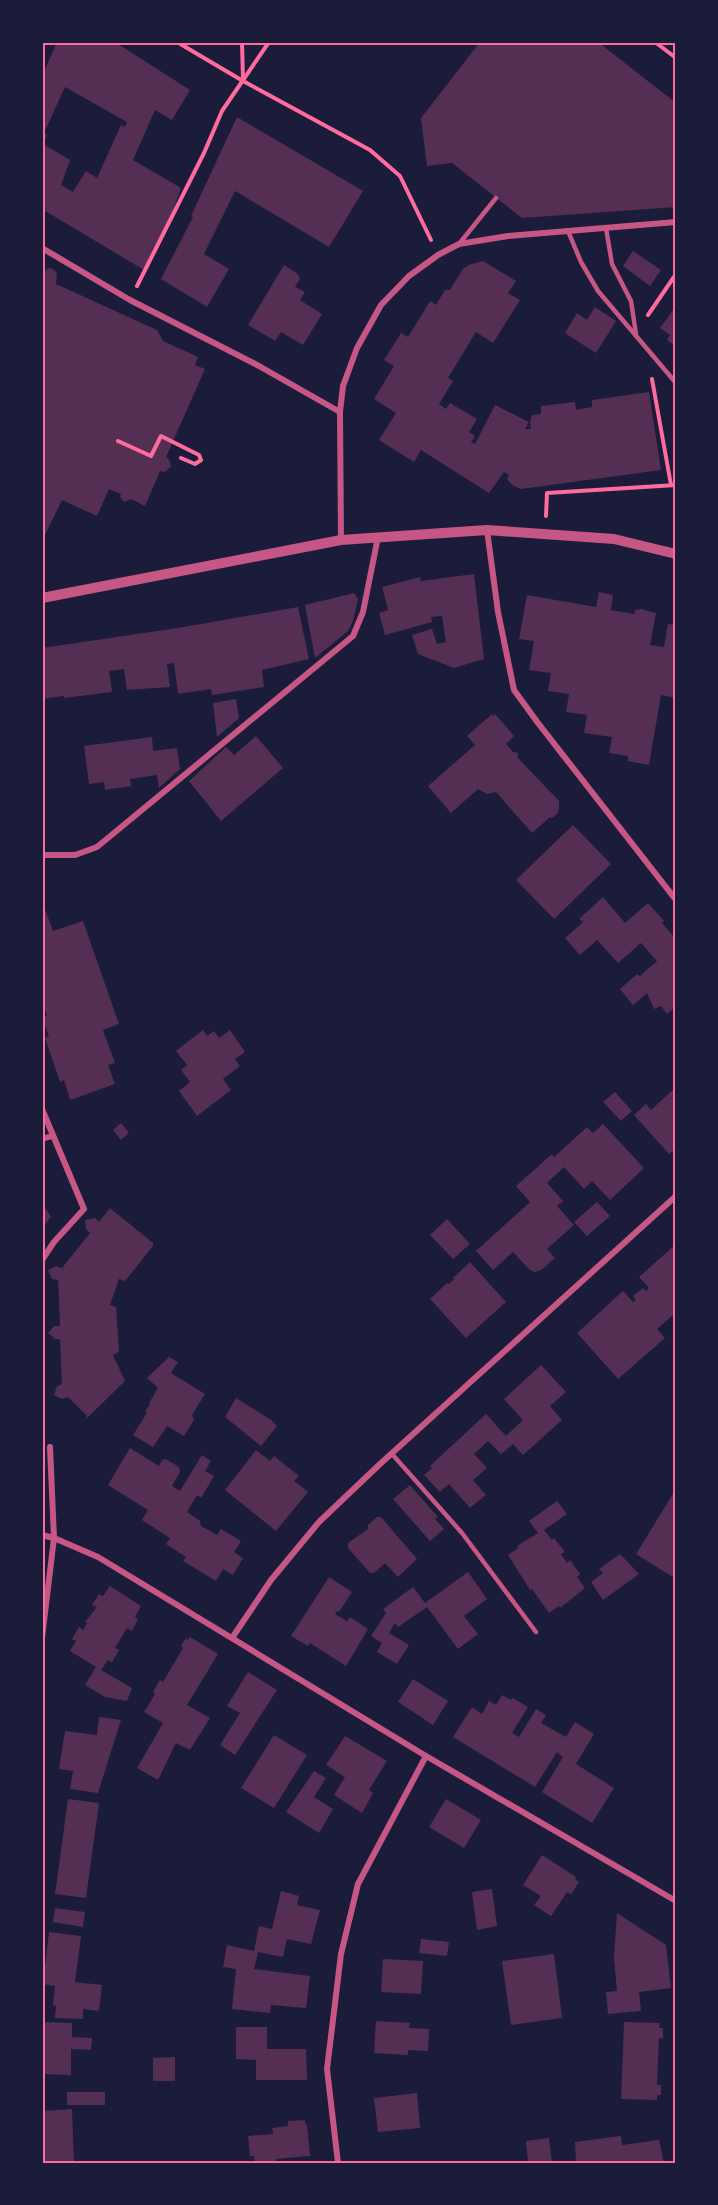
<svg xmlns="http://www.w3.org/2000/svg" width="718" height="2205" font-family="'Work Sans',sans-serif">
<rect width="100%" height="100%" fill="#1b1b3a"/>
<path fill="#542f53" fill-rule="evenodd" d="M57 42H112L118 44 190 90 172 120 155 110 133 160 181 188 165 232 144 270 42 209V76ZM65 87 127 122 125 127 121 125 97 178 86 171 73 192 61 185 70 160 43 144 47 135 44 133Z
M480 42H598L676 103V207L522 218 452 163 427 166 421 118Z
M237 117 363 191 329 247 235 191 204 254 229 269 207 307 161 279 193 217 191 216Z
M633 251 661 270 650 286 623 266Z
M483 261 516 281 508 293 520 300 493 343 476 332 448 378 453 381 439 404 446 409 450 403 477 419 469 432 475 436 471 442 475 444 495 405 529 422 525 429H531L530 422 532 415 541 414V406L575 402 576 410 592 407V400L649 392 661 470 521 489 512 485 507 479 509 475 504 472 489 493 421 450 414 462 379 440 396 413 374 399 394 366 384 360 401 333 408 337 430 301 436 305 445 290H450L464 267 466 268 468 265Z
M284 265 298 274 300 279 295 287 305 292 300 300 322 314 303 345 281 332 275 341 248 325Z
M48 268 53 269 57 273 56 284 157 330 163 341 198 357 195 365 205 369 166 457 169 459 171 466 165 472 160 471 145 506 131 499 124 502 120 497 121 494 109 489 97 516 62 500 42 541V275Z
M676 306V346L667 340 670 335 660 328Z
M595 307 616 321 596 353 565 333 577 313 587 320Z
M474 574 484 659 454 668 418 654 412 635 432 629 437 644 446 642 442 616 431 617 432 622 385 635 379 613 388 610 382 587 420 577 421 581Z
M599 592 613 595 611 610 634 614 635 610 641 609 656 613 650 645 664 647 668 624 676 625V698L661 695 649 765 628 761V756L609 753 612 737 584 733 587 715 566 712 569 694 548 691 551 673 529 670 534 641 519 639 527 595 596 607Z
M354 593 358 599 353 621 348 631 315 658 305 605Z
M298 607 309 659 262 670 264 687 212 695 211 689 178 694 174 663 167 664 170 687 127 690 124 669 109 671 112 692 64 698V696L42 699V648L178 628Z
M236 699 239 718 217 737 213 703Z
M492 714 493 716 495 714 514 736 506 744 513 752 518 753V758L559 801V809L557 814 552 818 550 817 532 833 496 792 487 794 478 789 451 813 428 786 475 745 467 736Z
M256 736 283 768 221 821 189 781 226 747 234 755Z
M152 737 153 751 177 748 180 769 159 788 157 775 130 779 131 786 105 790 104 782 89 784 84 746Z
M573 825 611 864 554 919 516 880Z
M603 897 625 923 648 903 664 921 662 923 676 939V982L674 984 676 989V1006L667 1014 661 1006 654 1009 647 993 633 1005 620 989 637 974 640 976 657 961 641 943 618 963 597 940 580 955 565 938 583 922 579 919Z
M42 901 53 931 83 921 119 1024 103 1030 115 1063 108 1065 115 1084 70 1100 64 1080 60 1082 45 1038 49 1036 42 1017 47 1016 42 1001Z
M203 1030 207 1036 214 1031 219 1038 230 1030 245 1052 235 1059 240 1066 223 1079 231 1090 197 1116 179 1091 190 1082 181 1070 187 1065 176 1051Z
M676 1087V1148L669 1154 634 1115 646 1104 651 1110Z
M615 1092 632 1111 621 1121 603 1102Z
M121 1123 129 1133 121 1140 113 1130Z
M603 1124 644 1168 610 1200 592 1181 584 1189 564 1167 547 1183 563 1201 557 1206 574 1225 547 1249 555 1258 541 1270 535 1272 530 1270 513 1252 493 1270 476 1251 530 1202 516 1186 552 1154 554 1157 587 1127 593 1133Z
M597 1202 610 1216 587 1236 574 1222Z
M42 1203 51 1217 42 1228Z
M110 1208 153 1243V1246L125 1281 119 1279 110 1305 116 1307 119 1352 113 1355 125 1381 85 1420 87 1416 68 1397 62 1399 54 1395 57 1386 62 1384 60 1339H55L48 1333 54 1326H60L59 1300 58 1280 52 1279 48 1270 56 1266 62 1268 90 1233 86 1229 85 1220 95 1218 99 1222Z
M447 1219 470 1244 453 1259 430 1235Z
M676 1244V1318L673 1315 657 1329 665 1338 618 1379 577 1333 623 1291 633 1302 636 1300 633 1296 643 1288 646 1291 649 1288 639 1277Z
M470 1262 506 1302 466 1338 430 1299 447 1283 449 1284 454 1279 453 1278Z
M169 1357 178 1362 171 1373 205 1394 192 1415 194 1420 184 1436 167 1426 153 1447 133 1435 147 1413 145 1412 150 1404 149 1403 158 1388 147 1378Z
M541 1365 566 1392 550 1406 562 1420 523 1455 513 1444 501 1454 488 1441 474 1454 487 1468 473 1480 486 1495 470 1508 449 1484 440 1492 424 1475 432 1468 430 1466 486 1414 506 1436 523 1420 504 1399Z
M236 1398 271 1420 277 1426 261 1446 225 1417Z
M130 1448 159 1466 162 1460 166 1459 179 1467 180 1472 172 1486 180 1491 202 1455 211 1461 205 1471 214 1476 201 1498 197 1495 187 1512 200 1521 201 1526 217 1535 221 1529 241 1541 234 1552 243 1558 233 1575 223 1569 216 1581 183 1561 186 1557 166 1544 170 1538 142 1520 148 1510 108 1485Z
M256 1450 270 1461 274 1456 299 1476 294 1481 308 1492 276 1531 225 1490Z
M410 1485 438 1517 435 1519 444 1529 430 1541 393 1499Z
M676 1489V1579L636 1554Z
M557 1501 567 1514 544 1530 552 1540 554 1538 565 1552 561 1554 567 1563 570 1560 580 1574 577 1577 585 1588 560 1608 559 1606 549 1613 532 1589 530 1590 508 1555 518 1548 517 1546 538 1533 529 1521Z
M377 1517H381L417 1559 398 1577 385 1563 374 1573H370L348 1548V1543L368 1529V1525Z
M620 1554 639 1574 603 1600 591 1582 603 1573 599 1569Z
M468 1572 487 1599 464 1616 478 1634 458 1649 427 1607 398 1627 395 1623 389 1633 409 1645 397 1664 377 1652 382 1643 371 1636 386 1613 383 1609 413 1587 425 1603Z
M329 1577 352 1592 339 1612 337 1611 335 1614 347 1621 350 1617 368 1629 346 1666 310 1643 308 1646 291 1636Z
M110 1586 141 1606 135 1617 138 1619 132 1631 127 1628 115 1648 119 1650 112 1662 108 1660 101 1670 132 1688 127 1701 105 1697 85 1685 96 1667 70 1651 76 1641 72 1639 79 1627 83 1630 87 1623 85 1622 97 1607 92 1605 99 1594 103 1596Z
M190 1637 218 1654 187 1705 210 1718 190 1750 176 1743 158 1780 137 1768 163 1723 144 1712 155 1694 153 1692 160 1680 163 1682 183 1648 181 1646 186 1638 188 1640Z
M248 1672 277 1690 235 1755 220 1745 240 1713 227 1706Z
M413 1679 448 1701 433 1725 398 1702Z
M502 1695 511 1700 513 1698 528 1707 512 1733 519 1737 536 1709 546 1715 541 1723 566 1737 575 1722 594 1734 576 1764 614 1788 592 1823 542 1792 563 1757 557 1752 535 1787 453 1737 472 1707 482 1714 489 1701 496 1705Z
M99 1717 121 1720 98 1793 70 1789 73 1771 59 1769 65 1731 97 1735Z
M274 1735 307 1755 274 1808 241 1788Z
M345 1736 387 1761 369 1790 373 1793 362 1813 334 1795 345 1777 326 1765Z
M314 1771 326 1778 314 1797 333 1809 319 1833 286 1812Z
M68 1799 99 1803 86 1898 55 1894Z
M446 1799 481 1820 464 1848 429 1827Z
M542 1855 576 1877 575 1879 579 1882 571 1894 567 1892 551 1916 534 1905 541 1896 523 1885Z
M492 1889 497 1926 477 1930 472 1892Z
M281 1891 299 1896 297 1905 320 1910 311 1944 287 1939 283 1957 258 1952 254 1969 310 1976 306 2008 271 2005 270 2013 232 2009 236 1969 223 1967 227 1945 254 1951 259 1926 272 1929Z
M55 1908 85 1912 83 1927 53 1922Z
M617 1913 666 1945 671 1988 639 1992 641 2011 608 2014 606 1992 617 1991 614 1958Z
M49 1932 81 1936 75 1982 102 1985 99 2011 83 2009V2019L55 2018 56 2006 53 2005 55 1986 43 1984Z
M421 1939 449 1942 447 1956 419 1953Z
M554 1954 562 2018 511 2025 502 1961Z
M383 1959 423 1961 421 1994 381 1992Z
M376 2021 410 2023 409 2028 429 2029 428 2051 408 2050V2055L374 2053Z
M42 2022 72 2023V2037L92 2038 91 2050 71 2049V2075L42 2074Z
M624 2022 660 2023 659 2028H663V2039L659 2038 657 2085H661V2095H657V2100L621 2099Z
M236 2027H267V2049H306L307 2080H256V2060L236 2059Z
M175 2057V2081H153V2058Z
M67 2092H105V2105H67Z
M417 2093 420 2128 378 2132 374 2098Z
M72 2109 74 2162 43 2163 42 2111Z
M305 2120V2125L307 2124 310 2156 276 2159V2163H255L254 2156H250L248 2136 273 2134 272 2128 288 2126V2121Z
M621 2136 622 2145 659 2140 664 2163H576L575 2142Z
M549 2138 552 2163H528L526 2141Z"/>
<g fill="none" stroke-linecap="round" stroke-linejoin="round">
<path stroke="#ff6b9d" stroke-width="4" d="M177 42 243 81 370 150 400 176 431 240
M242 42 243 80
M655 42 676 58
M137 286 204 153 222 111 269 42
M648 315 676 274
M652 379 671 485
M118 441 151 456 161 436 199 455 201 460 195 464 181 458
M546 516 547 493 676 485"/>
<path stroke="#c65784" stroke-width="4.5" d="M606 228 612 264 631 301 636 334
M568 231 581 262 598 291 676 383
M459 244 496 198
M392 1454 462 1533 536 1632"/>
<path stroke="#c65784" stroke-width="6" d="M42 248 130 300 259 366 340 412
M487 530 498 612 514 690 538 723 676 900
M341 540 340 412 343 386 357 348 381 305 409 276 438 255 459 244 508 236 676 222
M42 855H75L97 847 353 636 363 612 378 537
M42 1109 84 1209 54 1242 42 1260
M42 1139 52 1136
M42 1535 54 1538 98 1557 426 1756 676 1901
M42 1638 54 1538 50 1447
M232 1638 271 1580 319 1522 380 1464 676 1196
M338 2163 327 2069 341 1954 358 1884 426 1756"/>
<path stroke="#c65784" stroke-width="10" d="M42 598 341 540 487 530 614 539 676 554"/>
</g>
<rect width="718" height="2205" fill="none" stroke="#1b1b3a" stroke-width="87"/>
<rect x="44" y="44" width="630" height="2118" fill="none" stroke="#ff6b9d" stroke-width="2"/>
</svg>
